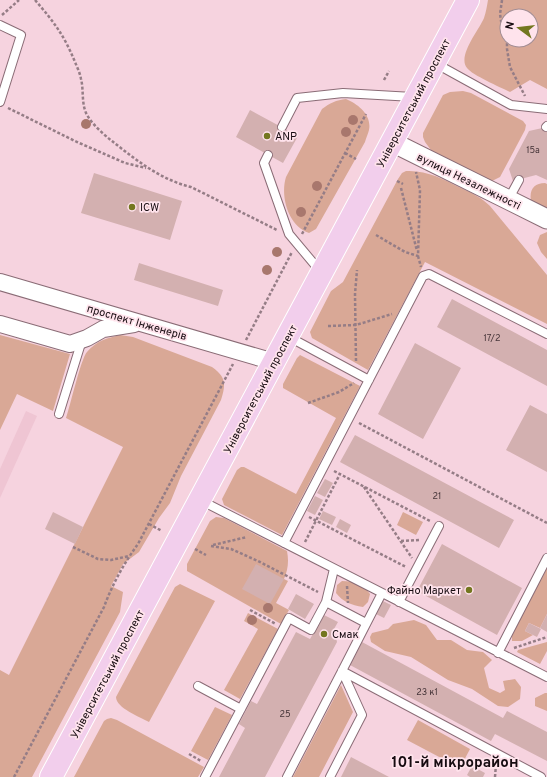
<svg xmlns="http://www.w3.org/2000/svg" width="547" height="777" font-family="Overpass,sans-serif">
<rect width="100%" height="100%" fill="#f6d3df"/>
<path fill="#efc5d3" d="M26 411 37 416 0 498V469Z"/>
<path fill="#d9a896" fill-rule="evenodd" d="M488 0H547V89L530 80 510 92C500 87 472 75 467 68 457 56 479 30 484 18 486 12 487 6 488 0ZM507 16H531V40H507Z
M463 91 471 93 523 121 526 125 525 130 500 177 492 181 434 154 425 142 423 137V133L443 95 450 92Z
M346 99C358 104 372 115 369 130 368 134 366 138 365 142L316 229 309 233C288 226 280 196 286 177L322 109C330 103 336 100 346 99Z
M406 171C427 170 443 179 461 188 472 193 482 198 490 206L547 275V324L425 262 368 370 312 338 310 332 331 291 343 282 398 179 402 173Z
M545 183 547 184V207L544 208 531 201C529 190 534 183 545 183Z
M547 232V259L541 252 537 243 540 235Z
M0 335 70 354 53 411 17 394 0 430Z
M120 335 133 337 212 367C226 377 226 384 221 400L181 476 170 503 159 518 139 552 123 564 111 586 123 592 120 612 32 777H0V670L9 675 123 447 66 418C70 407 81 358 87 352 96 341 107 338 120 335Z
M300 355 360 386 282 535 224 505 222 499 237 470 241 467H244L296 494 336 418 283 388V384L297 358Z
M403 512 423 522 416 535 397 525Z
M216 517 224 518 287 551C289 561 288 570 284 579L288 581 276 603 289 610 281 624 187 571V564L210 521Z
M547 568V614L540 628 529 623 525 631 533 635 522 641H512V635Z
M342 581C354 581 363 584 370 594L368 602 363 607C351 605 343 602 336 593L337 585Z
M180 584 215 601 149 722C140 717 116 708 116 697L175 587Z
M248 613 278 629 240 699 224 690 258 629 244 621Z
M414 620 426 625 437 640H451L467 650 483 652 492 660 484 668 489 688 500 693 505 690 503 681 515 679 521 687 520 699 508 707 498 706 472 689 448 680 411 657 385 651 371 642 370 637 372 633 388 629 393 624Z
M547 642V651L540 664 517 652 518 650Z
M341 685 353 712 319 777H293Z
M545 693H547V711L535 706V698Z
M215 707 232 715 208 760 191 751Z
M107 719 111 718 117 720 204 767 198 777H74L104 721Z
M418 720 470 749 460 768 407 740Z"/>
<path fill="#d3b0b0" d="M250 110 298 136 283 163 236 137Z
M547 127V180L536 175 513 181 509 169 529 131Z
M94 173 182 201 170 240 81 213Z
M139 263 223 290 218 306 134 280Z
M452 299 547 350V386L437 327Z
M415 343 461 368 423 439 378 414Z
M530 405 547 414V472L506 450Z
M355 435 514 520 499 548 340 462Z
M325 479 333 483 325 497 317 493Z
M315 496 323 500 315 515 307 511Z
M323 511 336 517 332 525 319 519Z
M53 512 83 527 75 544 45 529Z
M340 519 351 525 347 533 336 527Z
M442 544 522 588 497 635 417 591Z
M256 564 284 579 270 604 242 589Z
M296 594 314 604 305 619 288 609Z
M381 600 391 605 384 618 374 613Z
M547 614V632L540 628Z
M324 615 338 622 334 629 337 642 265 777H219L245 728 239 724 251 701 257 704 296 632 310 639Z
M529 623 541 629 537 637 525 631Z
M362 642 503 718 507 711 547 732V761L495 734 491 741 350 665Z
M351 757 389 777H341Z
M472 766 485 773 483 777H470L467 775Z"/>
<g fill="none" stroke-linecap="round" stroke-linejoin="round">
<g stroke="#8a6c76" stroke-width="10">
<path id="service" d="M0 25 21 35 0 102
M438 60 439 64 442 67 511 105 547 109
M282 127 297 98 343 93 413 97
M546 127 547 126
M268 155 264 163 289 234 320 271
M508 200 519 180
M289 337 369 380
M59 414 82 340
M200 500 547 677
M284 543 423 276 429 274 547 334
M382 593 342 671 541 777
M326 602 366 623
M399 602 439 526
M498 653 547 558
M198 686 241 709
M205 777 289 618 311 630 326 602 334 569
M287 777 342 671
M330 777 362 715 342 671"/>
</g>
<g stroke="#8a6c76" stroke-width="18">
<path id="minor" d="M0 282 274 362
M0 324 70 344 87 338 103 329 134 324"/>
</g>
<g stroke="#8a6c76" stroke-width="21">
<path id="tertiary" d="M392 142 547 219"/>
</g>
<g stroke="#fff" stroke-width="24">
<path id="primary" d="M51 777 468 0"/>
</g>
<path stroke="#957d86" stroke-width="2.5" stroke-dasharray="3 2" stroke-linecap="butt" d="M35 0C54 22 64 35 75 62 77 67 80 73 81 79 84 90 81 104 87 115 93 125 103 134 112 141 136 160 161 180 191 187L277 230
M502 0 500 14 502 27 507 35V49L510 67 525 96
M2 15 19 0
M384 80 389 71
M8 108 77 142 125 163 146 168
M345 153 356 159
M397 181 403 184
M401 188 417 251
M302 234 366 114
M376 235 405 252 418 256 420 190 416 172
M418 256 421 267
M328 326 356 325 392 314
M246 340 292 252
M356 361 355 294 357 270
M308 403 339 392 354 383
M359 423 547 523
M334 471 430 521
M364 487 412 558
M309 517 406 567
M149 524 162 531
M401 541 420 540
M305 542 340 474
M213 545 247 537
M211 546 231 549 258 561 318 592
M73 547 98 559 111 560 129 556
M195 549 206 555
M347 586 348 603
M250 610 276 624
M514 648 547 637
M189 754 201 761
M14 777 104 607C112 585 124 563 138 544L233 364
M495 777 496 764"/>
<use href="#service" stroke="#fff" stroke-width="8"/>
<use href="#minor" stroke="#fff" stroke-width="16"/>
<use href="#tertiary" stroke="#fff" stroke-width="19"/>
<use href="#primary" stroke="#f2ceec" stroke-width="22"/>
</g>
<g fill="#a8776d">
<circle cx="353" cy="120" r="5"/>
<circle cx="86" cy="124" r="5"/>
<circle cx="346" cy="132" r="5"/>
<circle cx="317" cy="186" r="5"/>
<circle cx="301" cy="212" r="5"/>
<circle cx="277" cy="252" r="5"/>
<circle cx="267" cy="270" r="5"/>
<circle cx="268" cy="608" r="5"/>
<circle cx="252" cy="620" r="5"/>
</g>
<g fill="#73771f" stroke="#ffe3ec" stroke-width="1.5">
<circle cx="267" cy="136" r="4"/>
<circle cx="132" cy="207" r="4"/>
<circle cx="469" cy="590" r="4"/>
<circle cx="324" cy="634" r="4"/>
</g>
<g text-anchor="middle" stroke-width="3.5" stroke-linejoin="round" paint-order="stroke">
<g font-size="9" fill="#463539">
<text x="533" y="153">15а</text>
<text x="492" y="341">17/2</text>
<text x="437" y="499">21</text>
<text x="427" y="695">23 к1</text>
<text x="285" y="717">25</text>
</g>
<g font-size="11" fill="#170c11" stroke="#ffe3ec">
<text transform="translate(413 103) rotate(-62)" y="4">Університетський проспект</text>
<text transform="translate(469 181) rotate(26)" y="4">вулиця Незалежності</text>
<text transform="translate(137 322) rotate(16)" y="4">проспект Інженерів</text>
<text transform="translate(260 389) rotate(-62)" y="4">Університетський проспект</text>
<text transform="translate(107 674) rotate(-62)" y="4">Університетський проспект</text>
</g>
<g font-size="11" fill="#170c11" stroke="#ffe3ec" text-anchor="start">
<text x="275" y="140">ANP</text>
<text x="140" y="211">ICW</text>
<text x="461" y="594" text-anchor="end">Файно Маркет</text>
<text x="332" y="638">Смак</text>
</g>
<g font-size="15" font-weight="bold" fill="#170c11" stroke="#ffe3ec">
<text x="455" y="767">101-й мікрорайон</text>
</g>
</g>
<g transform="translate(519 28) rotate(285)"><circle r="19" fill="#ffe3ec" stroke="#a28d94"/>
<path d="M0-3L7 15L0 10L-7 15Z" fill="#73771f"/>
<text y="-6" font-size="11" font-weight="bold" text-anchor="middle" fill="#170c11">N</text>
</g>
</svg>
